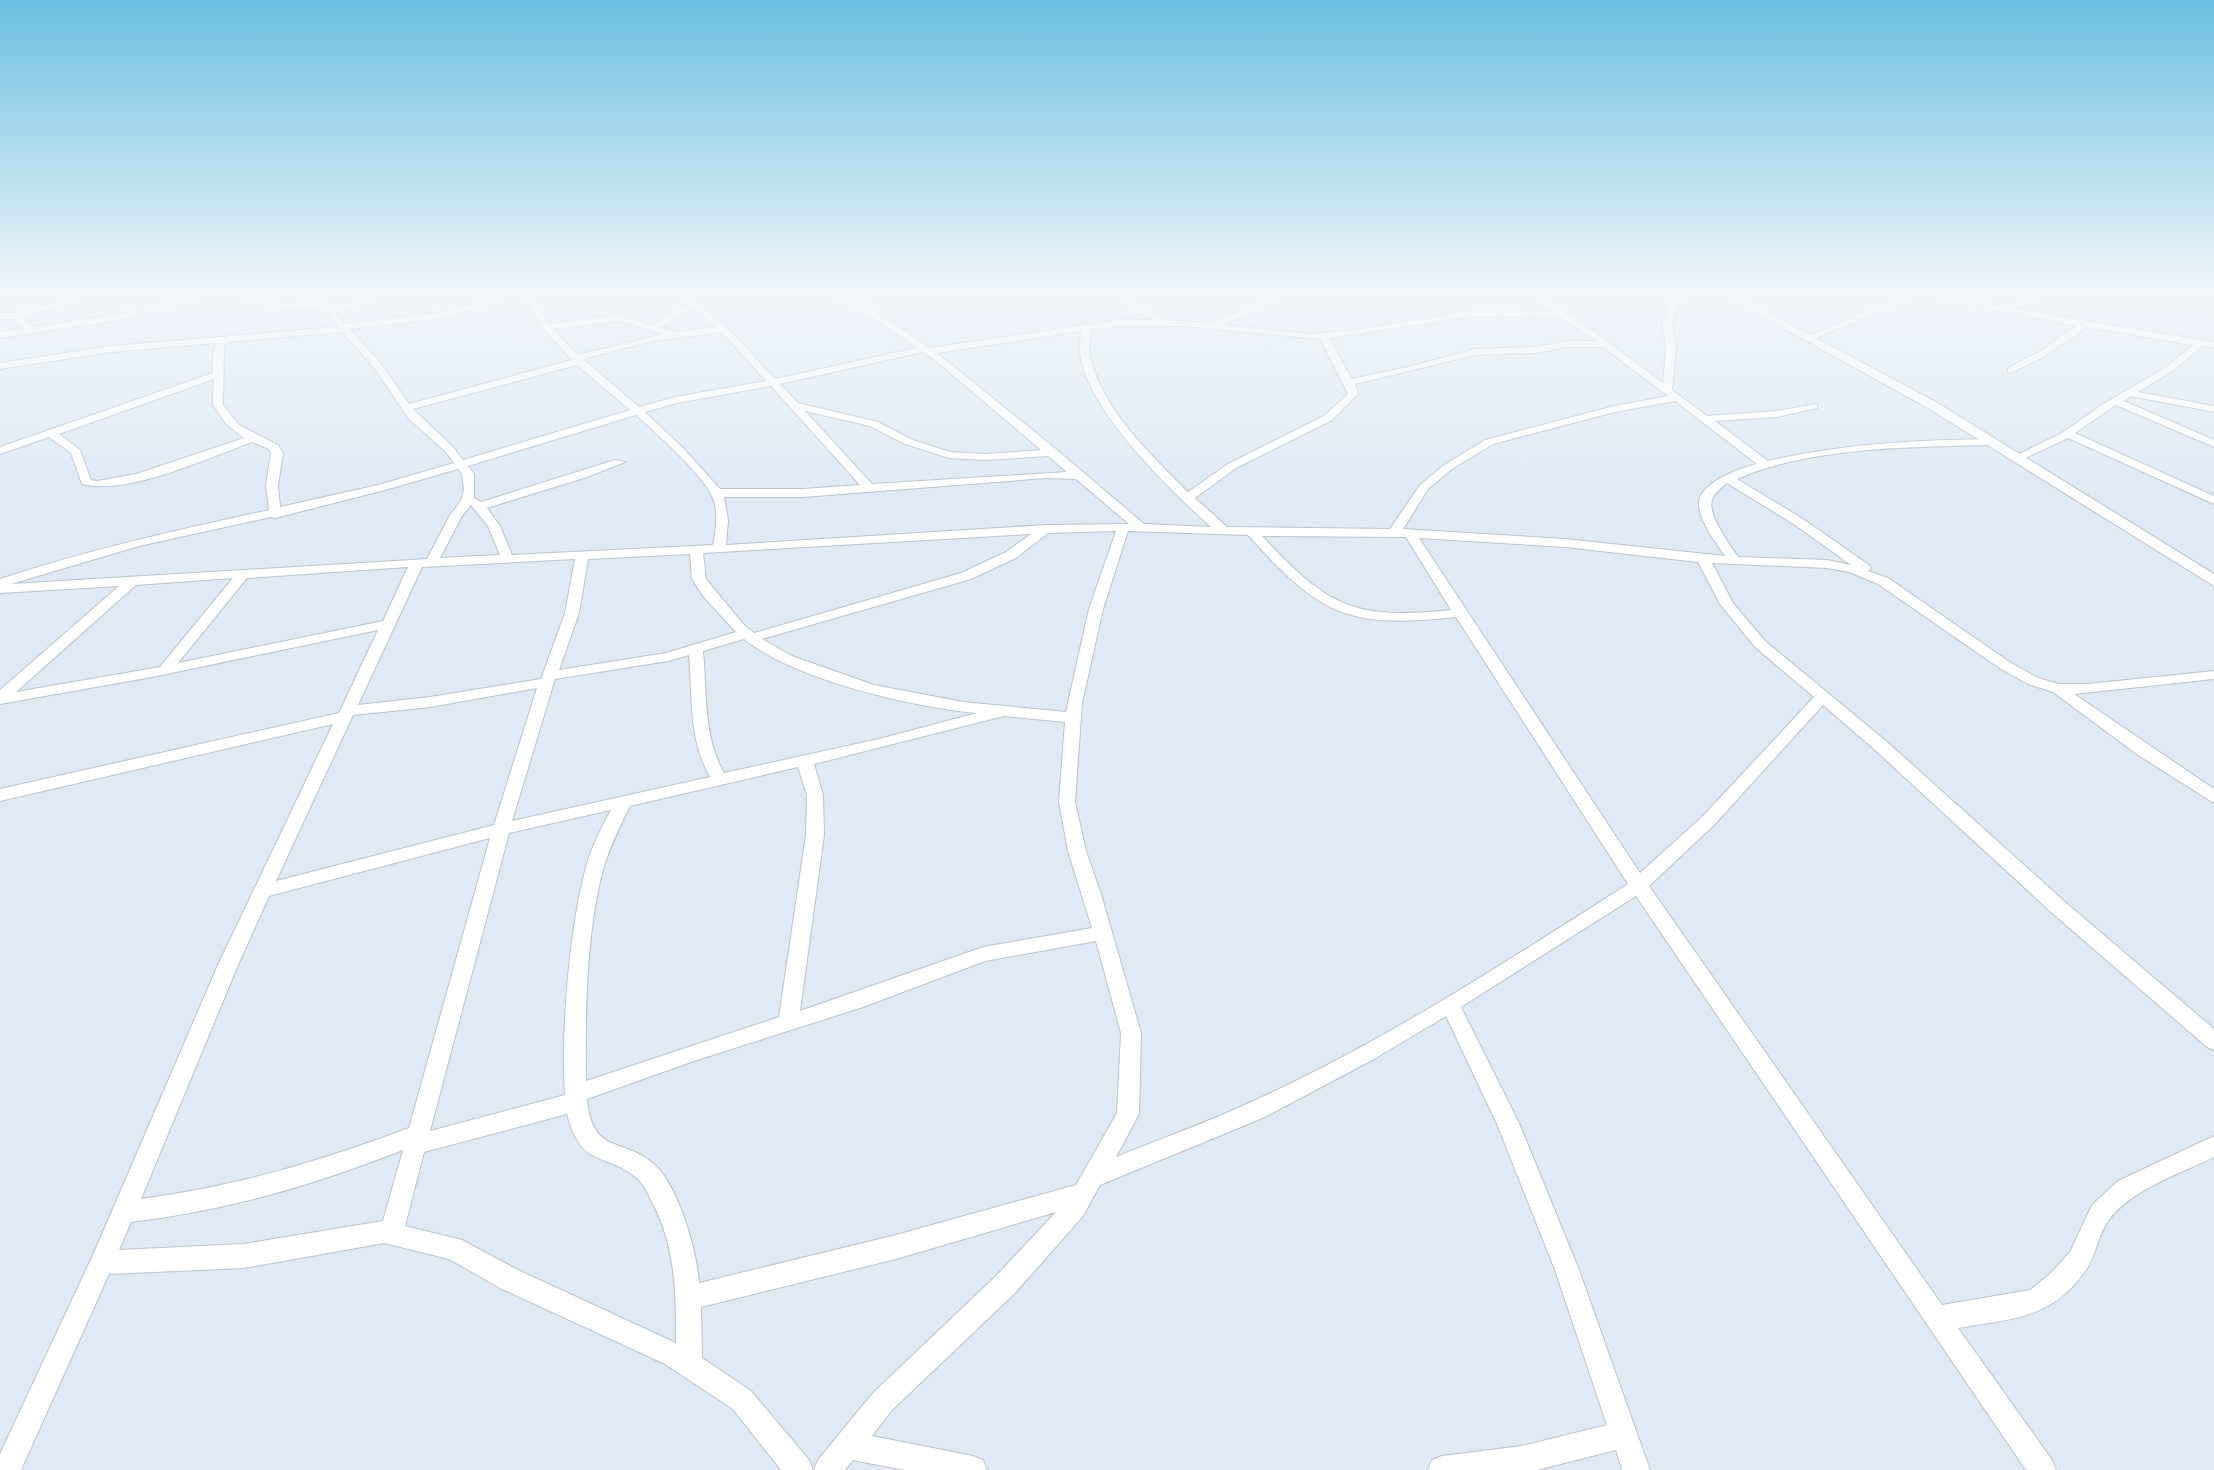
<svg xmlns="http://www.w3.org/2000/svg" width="2214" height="1470" font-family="Georgia,serif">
<rect width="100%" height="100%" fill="#dfeaf5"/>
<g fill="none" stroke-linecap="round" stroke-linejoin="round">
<g stroke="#b9c3cd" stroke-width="2">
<path id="minor" d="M98 290H110L23 318 33 327 119 314 212 290H224L278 303 319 304 313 290H321L332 308 384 290H426L380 297 336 313 346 324 443 312 516 290H527L549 324 618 315 651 325 688 305 670 290H679L727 327 775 379 917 348 881 323 818 290H828L857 304 859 290H867V302L865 308 887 319 930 348 1119 320H1153L1121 302 1111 290H1119L1127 299 1163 320 1211 323 1274 295 1333 290 1329 293 1279 299 1223 325 1310 334 1356 330 1475 310 1554 312 1521 290H1530L1583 323 1663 383 1666 349 1662 323 1672 300 1646 290C1657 289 1669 297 1680 295 1690 294 1697 290 1708 290L1681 301 1672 323 1676 349 1672 390 1707 416 1777 411 1817 404V408L1777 417 1715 421 1768 461C1840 444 1916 440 1991 439L1997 442 1991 445C1910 447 1810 447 1737 479L1803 519 1869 565 1871 568 1868 571 1888 578 2011 663 2038 678 2059 684H2088L2214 671V679L2074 694 2214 789V803L2138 755 2053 692 2028 684 2001 669 1878 584 1849 572 1827 568 1712 563 1733 603 1765 641 1886 741 2065 902 2214 1029V1050L2207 1047 2051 912 1874 749 1823 705 1714 825 1649 886 1942 1305 2030 1290 2051 1273 2070 1252 2092 1205 2118 1181 2214 1136V1157C2180 1174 2131 1189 2108 1221 2098 1235 2096 1256 2086 1270 2051 1320 2013 1318 1958 1328L2052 1460 2056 1470H2026L1636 896 1461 1007 1519 1123 1579 1270 1650 1470H1622L1616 1450 1537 1470H1428L1432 1460 1442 1456 1522 1446 1607 1425 1555 1270 1497 1124 1446 1016 1374 1059 1265 1117 1100 1185 1083 1216 1015 1293 891 1411 872 1436 973 1456 983 1460 987 1470H904L853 1460 845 1470H814L818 1460 873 1393 997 1275 1056 1212 896 1259 701 1307 702 1358 751 1391 809 1460 813 1470H781L733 1409 665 1364 500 1288 449 1259 384 1243 244 1268 109 1274 21 1470H0V1454L93 1255 218 965 333 724 0 801V789L339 713 378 630 152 677 0 704V690L119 586 0 593V579C88 550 178 530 269 510L266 485 271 453 269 449 252 442C208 458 127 496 82 484L71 453 49 437 0 454V447L213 373V355L216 343 111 352 0 369V363L111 346 339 327 324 310 278 309 218 293 119 320 0 338V332L24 329 14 319H0V313H19ZM521 294 542 327 572 360 409 404 382 365 350 329 444 318ZM693 309 716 327 674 332 660 327ZM1475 316 1562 318 1596 341H1566L1537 347 1475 349 1412 366 1352 379 1329 338ZM618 321 663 334 578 355 553 329ZM1119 326H1184L1320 339 1348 394 1324 416 1228 464 1188 492C1150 454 1103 410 1090 357 1088 348 1090 339 1091 330ZM1081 331C1081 338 1079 346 1080 353 1086 409 1170 490 1211 527L1144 524 1057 450 937 353ZM343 332 375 369 409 419 445 451 454 463 378 485 280 507 278 485 283 453 278 445 239 425 223 405 224 347 226 342ZM722 332 766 381 675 397 639 407 583 359 652 341ZM1566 347H1603L1668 396 1614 406 1485 440 1444 465 1420 485 1390 529 1227 527 1195 498 1236 468 1332 420 1358 394 1355 384 1475 355 1537 353ZM923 352 935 360 1041 450 985 454 950 452 913 440 878 422 798 403 780 384ZM577 365 630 410 463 460 453 447 413 409ZM214 379 213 405 226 424 244 438 136 474 97 481 91 480 80 450 59 434ZM771 386 860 485 803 489H720L683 448 645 412 677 403ZM1675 401 1757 464C1740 468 1701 482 1699 502 1698 520 1715 541 1725 556L1565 539 1403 529 1428 489 1452 469 1493 444 1615 412ZM805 411 870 426 905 444 949 458 985 460 1048 456 1067 472 872 484ZM636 415C654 431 703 475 712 496 719 511 716 530 713 545L512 555 500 526 487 508 587 477 625 462 615 460 481 502 474 498V474L468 466ZM458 469 462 474 464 490 461 501 450 515 427 559 11 584 139 546 271 517 275 518 385 490ZM1046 478 1076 479 1129 524 1046 525 726 545 728 520 724 497H803ZM1727 483 1795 525 1851 565 1827 560 1738 557C1730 545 1707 514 1712 500 1713 494 1722 487 1727 483ZM471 505 488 526 500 555 440 558 462 516ZM1116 531 1089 609 1066 712 963 702 874 685 792 656 762 639 971 579 1016 558 1048 533ZM1128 531 1248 535C1320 615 1347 629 1456 617L1628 884C1506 962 1382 1043 1249 1103 1206 1123 1160 1139 1116 1157L1139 1114 1141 1033 1101 894 1086 851 1075 802 1082 703 1103 609ZM1031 534 1006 552 961 573 754 633 743 624 706 579 703 553ZM1262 536 1406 537 1451 610C1353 620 1328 607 1262 536ZM1419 538 1565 547 1698 562 1720 604 1755 647 1814 697 1702 817 1640 873ZM690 554 692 579 703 596 736 632 666 653 559 670 579 613 588 559ZM575 559 565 613 541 679 430 697 358 705 422 567ZM408 567 383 621 178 663 247 578ZM233 578 160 667 16 692 136 585ZM744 639C795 680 912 707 977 713L879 739 724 773C703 736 707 693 703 651ZM689 655C693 698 688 738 710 777L512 821 555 679 668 661ZM537 688 494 825 276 881 353 715 430 707ZM1004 716 1065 722 1059 802 1068 851 1092 928 983 947 800 1011 824 835 823 795 814 764ZM798 767 807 795 806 835 779 1017 586 1081C585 1016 586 933 603 870 609 848 620 826 630 806ZM611 810C600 830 589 852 584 875 569 936 561 1032 565 1095L430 1131 509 833ZM490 838 409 1128C318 1162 237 1186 141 1199L238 965 269 896ZM1096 941 1121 1033 1117 1113 1076 1185 896 1235 699 1283C697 1251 679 1189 656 1166 625 1136 592 1157 587 1099L694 1061 863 1007 985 961ZM567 1114C582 1170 603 1150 638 1179 644 1185 648 1194 652 1202 676 1247 676 1293 676 1343L518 1270 462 1240 405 1226 424 1152ZM403 1150 383 1221 244 1244 119 1250 131 1222C229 1210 311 1186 403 1150Z
M1903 290H1921L2006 307C2022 298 2035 290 2053 290L2016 309 2214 342V348L2203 346 2171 372 2138 392 2214 406V412L2131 396 2124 401 2214 440V447L2116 405 2075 433 2214 496V504L2068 438 2021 460 2011 458 2062 433 2103 404 2165 368 2193 345 2087 327 2045 356 2011 373 2008 372V368L2039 352 2077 326 1920 295 1811 340 1803 338 1910 293Z
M2201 290H2214V294L2202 292Z"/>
</g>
<g stroke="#b9c3cd" stroke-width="2">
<path id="tertiary" d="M1714 290H1726L1936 402 2214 574V586L1928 408Z"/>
</g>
<use href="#minor" fill="#fff" fill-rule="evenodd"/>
<use href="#tertiary" fill="#fff" fill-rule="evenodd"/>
</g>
<linearGradient id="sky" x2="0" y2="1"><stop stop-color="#6abfe0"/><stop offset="0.59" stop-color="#f1f6fa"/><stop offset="1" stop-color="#f1f6fa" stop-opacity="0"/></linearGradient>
<rect width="2214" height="495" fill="url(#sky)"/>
</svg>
